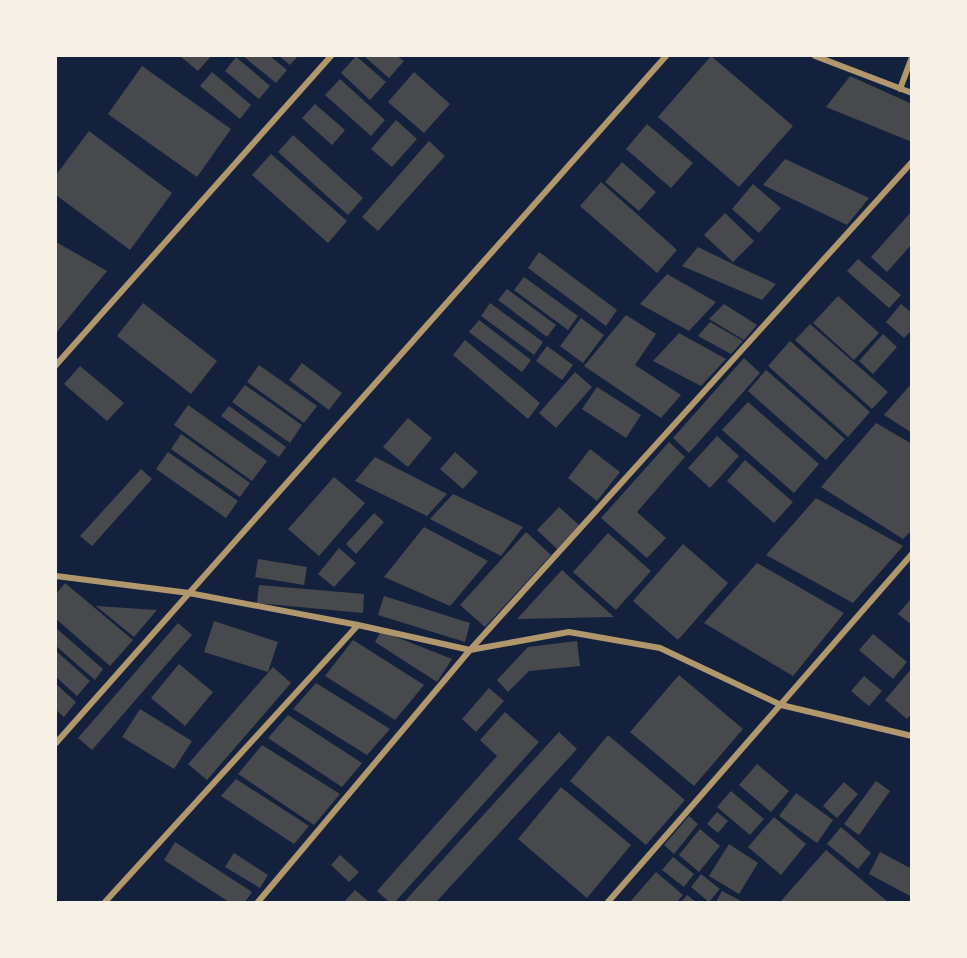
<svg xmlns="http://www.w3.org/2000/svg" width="967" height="958" font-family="Ubuntu,sans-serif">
<rect width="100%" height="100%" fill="#14213d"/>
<path fill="#48494c" d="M180 56H211L198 71Z
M243 56H270L287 70 276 83Z
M279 56H298L290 65Z
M356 56 386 82 370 100 341 73Z
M364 56H397L404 61 389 78Z
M711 56 793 126 739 187 658 117Z
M236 57 270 86 259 99 225 71Z
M142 66 231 129 197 177 108 114Z
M212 72 251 105 240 119 200 86Z
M414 72 450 104 424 133 388 102Z
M850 76 912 104V142L826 107Z
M340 79 385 120 371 136 325 95Z
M315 104 345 130 332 145 302 118Z
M396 120 417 139 392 167 371 149Z
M647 124 693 163 671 188 626 149Z
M89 131 172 193 130 250 56 195V175Z
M293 135 363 198 348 215 278 152Z
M429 141 445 156 378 231 362 217Z
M271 154 347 221 328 243 252 175Z
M785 159 869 198 847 225 763 185Z
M622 162 656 192 639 211 605 182Z
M601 182 677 250 657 273 580 206Z
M753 184 781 208 759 233 732 209Z
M912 211V244L887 272 871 257Z
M725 213 754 241 733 262 704 235Z
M56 242 107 271 56 333Z
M698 247 739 267 776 284 762 300 682 266Z
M539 252 617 310 606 326 528 268Z
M858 259 901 295 889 308 847 271Z
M667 274 716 302 689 331 640 304Z
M524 277 578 316 568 330 514 290Z
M507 289 556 325 547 337 498 300Z
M838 296 879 333 854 360 813 323Z
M143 303 217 361 191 394 117 336Z
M490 303 543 342 534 355 481 316Z
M724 304 757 325 744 340 709 319Z
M901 304 912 313V330L904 338 886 322Z
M626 315 656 334 635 365 681 395 661 418 584 366Z
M581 318 604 335 583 363 560 346Z
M479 320 531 360 522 372 469 332Z
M710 322 743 341 731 354 698 336Z
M810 324 888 392 872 409 795 340Z
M679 333 726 359 701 386 653 361Z
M883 334 897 347 873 374 859 361Z
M465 340 540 403 528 419 453 355Z
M790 341 870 412 848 437 768 366Z
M547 346 573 365 562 380 536 361Z
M744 358 760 373 689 453 673 438Z
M302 363 342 393 329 410 289 380Z
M259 365 317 406 304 423 247 382Z
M80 366 124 403 107 421 64 384Z
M766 370 845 439 826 460 748 391Z
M575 372 592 387 556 428 539 413Z
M912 383V433L884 415Z
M245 385 302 425 290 443 232 402Z
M597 387 641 415 626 438 582 409Z
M748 402 819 464 794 493 722 430Z
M188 405 267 461 252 481 174 425Z
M229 406 286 447 279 457 221 416Z
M408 418 432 438 408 467 383 447Z
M876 423 912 444V530L903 539 821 487Z
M181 434 250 483 240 497 171 449Z
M717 436 739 456 710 488 688 468Z
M669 442 685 457 637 512 666 538 647 558 601 518Z
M590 449 620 472 597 501 568 478Z
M168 452 238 501 226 518 156 469Z
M455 452 478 472 463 489 440 469Z
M375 457 447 494 427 516 355 481Z
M745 460 793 502 774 523 727 481Z
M141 469 152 479 92 546 80 536Z
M334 477 365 503 319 556 288 529Z
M453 494 523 527 501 556 430 519Z
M816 498 903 546 853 603 766 555Z
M559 507 579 525 557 549 537 530Z
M374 513 384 522 356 554 346 544Z
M424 527 488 561 450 606 384 577Z
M526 532 551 555 485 627 460 605Z
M608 533 651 571 616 610 573 572Z
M683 544 728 583 678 640 633 601Z
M339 548 356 563 334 587 318 574Z
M258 559 307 567 304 585 255 577Z
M757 563 844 613 793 676 704 623Z
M562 570 614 617 517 619Z
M65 583 133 640 110 666 56 619V594Z
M259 585 364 594 363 613 257 603Z
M384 596 470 623 465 642 378 615Z
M910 600 912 602V625L898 614Z
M96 606 157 610 134 637Z
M214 621 278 642 268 672 204 652Z
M178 623 192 635 92 750 78 738Z
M56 628 103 669 95 680 56 646Z
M381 631 452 659 437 682 375 642Z
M873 634 907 662 893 679 859 650Z
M353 640 424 685 395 720 325 676Z
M577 641 580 666 529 671 508 692 497 680 528 647Z
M56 651 90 681 77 696 56 677Z
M179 664 213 692 185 726 151 698Z
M273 667 291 683 207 780 188 764Z
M912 668V713L907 719 885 700Z
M679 675 743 729 694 786 630 732Z
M864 676 882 691 869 706 851 691Z
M316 683 390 729 367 755 293 709Z
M56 684 76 702 64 717 56 710Z
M489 688 504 701 476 732 462 719Z
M140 709 192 741 174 769 122 737Z
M505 712 539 742 395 902H389L377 891 497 756 480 740Z
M288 715 362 763 342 787 268 738Z
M559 732 577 749 436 902H404Z
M608 735 685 800 646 845 570 781Z
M262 745 340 794 314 825 238 774Z
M757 764 789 791 771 812 739 785Z
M236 779 309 826 294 844 221 796Z
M876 781 890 791 859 835 844 824Z
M844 782 858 794 837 818 823 806Z
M561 787 631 845 587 898 518 839Z
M731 791 764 819 750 835 717 807Z
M796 793 833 820 817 843 779 816Z
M717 812 728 821 718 833 707 824Z
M689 816 698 824 674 854 664 845Z
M774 817 806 844 781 875 748 847Z
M841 827 871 853 858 869 827 844Z
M700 829 720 846 699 872 679 855Z
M175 842 252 892 245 902H229L164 860Z
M729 844 758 863 739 894 709 876Z
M826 850 888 902H780Z
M880 852 912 869V897L869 874Z
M234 853 268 875 260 888 225 867Z
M340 855 359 872 349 882 331 865Z
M673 857 694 874 684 887 662 870Z
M656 872 683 895 677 902H630Z
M701 874 720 889 709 902 691 887Z
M355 890 369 902H344Z
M722 891 743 902H716Z
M687 895 696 902H681Z"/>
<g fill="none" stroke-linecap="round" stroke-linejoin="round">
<path stroke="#b1986c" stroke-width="6" d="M815 56 912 93
M900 89 912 57
M56 365 331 56
M56 576 189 593 358 625 470 650 912 162
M56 743 666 56
M105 902 358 625
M258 902 470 650 569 632 660 648 781 705 912 736
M608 902 912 554"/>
</g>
<rect width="967" height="958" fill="none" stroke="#f6f1e7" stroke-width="114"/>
</svg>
